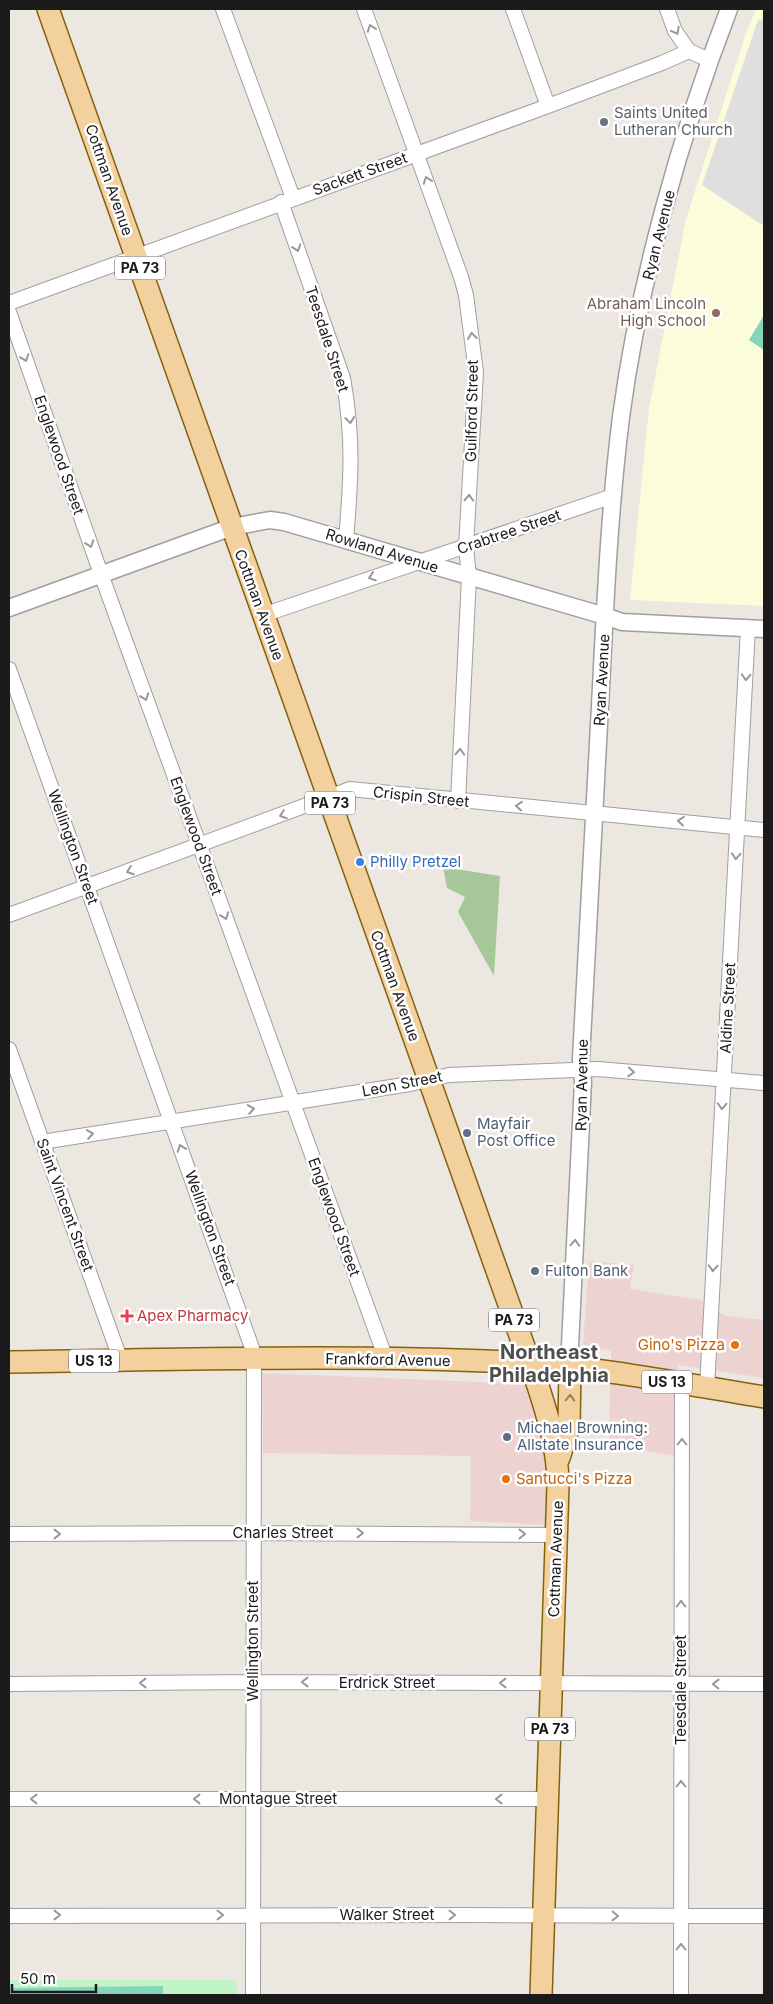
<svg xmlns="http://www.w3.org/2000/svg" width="773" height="2004" font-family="Inter,sans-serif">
<rect width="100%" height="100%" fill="#ece8e1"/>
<path fill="#ecd3d1" d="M589 1261 634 1265 630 1289 700 1300 725 1316 764 1320V1378L678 1365 675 1456 609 1445 611 1351 583 1346Z
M262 1373 525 1384 549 1472 547 1525 470 1521 471 1456 263 1453Z"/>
<path fill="#fbfcda" d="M756 9H764V606L630 600 649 408 686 219 745 36Z"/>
<path fill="#a6c899" d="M443 867 500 876 494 976 458 912 465 897 447 888Z"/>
<path fill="#c0f4c6" d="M9 1980H236L237 1995H9Z"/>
<path fill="#85d5b8" d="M764 315V350L749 340Z
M163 1986V1995H9V1988Z"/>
<path fill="#dfdfdf" d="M764 19V226L702 185 758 20Z"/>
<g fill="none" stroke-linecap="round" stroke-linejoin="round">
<g stroke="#9f9f9f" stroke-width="16">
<path id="minor" d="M223 9 293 198
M364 9 461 277 466 295 476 372 466 547 469 577 458 801
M513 9 548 106
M667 9 675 31 689 51
M281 202 343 378C354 437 351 481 346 540
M9 303 548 106 662 63 689 51 709 60
M9 312 101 574 386 1359
M263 615 613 496
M9 669 252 1348 254 1359 253 1995
M9 915 350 789 764 830
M9 1049 121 1361
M42 1142 410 1084 449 1075 598 1069 764 1083
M707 1388 748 628
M9 1534 253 1533 557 1535
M9 1684 252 1682 764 1684
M9 1799H548
M9 1916 466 1915 764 1916
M681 1995 682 1384"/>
</g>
<g stroke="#9f9f9f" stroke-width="19">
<path id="tertiary" d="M9 608 232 527 270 520 284 522 605 616 622 622 764 629
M570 1367V1346L583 1082 581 1059C588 942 594 824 600 706 605 610 609 513 621 417 639 282 680 136 729 9"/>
</g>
<g stroke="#86610c" stroke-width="24">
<path id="primary" d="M48 9 538 1386C549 1420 558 1450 558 1486L541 1995
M9 1362C175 1360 342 1354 508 1362 594 1366 679 1383 764 1397
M559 1458 569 1426 570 1367"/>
</g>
<use href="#minor" stroke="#fff" stroke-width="14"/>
<use href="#tertiary" stroke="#fff" stroke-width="16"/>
<use href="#primary" stroke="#f3d19f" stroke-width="21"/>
</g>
<defs><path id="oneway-chevron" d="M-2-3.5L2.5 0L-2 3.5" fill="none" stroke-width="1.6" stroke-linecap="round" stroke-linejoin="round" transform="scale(1.25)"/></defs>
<g stroke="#989898">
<use href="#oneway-chevron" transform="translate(371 28) rotate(-110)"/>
<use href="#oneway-chevron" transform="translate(676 31) rotate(62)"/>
<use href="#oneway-chevron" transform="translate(427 180) rotate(-110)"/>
<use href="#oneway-chevron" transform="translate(297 248) rotate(71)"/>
<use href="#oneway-chevron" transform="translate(472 336) rotate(-97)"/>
<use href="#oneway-chevron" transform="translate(25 358) rotate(71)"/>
<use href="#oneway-chevron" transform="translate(350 420) rotate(84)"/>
<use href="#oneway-chevron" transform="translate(469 498) rotate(-87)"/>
<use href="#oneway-chevron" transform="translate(90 544) rotate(71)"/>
<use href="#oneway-chevron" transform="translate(372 577) rotate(162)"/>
<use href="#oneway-chevron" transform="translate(746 677) rotate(93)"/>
<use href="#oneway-chevron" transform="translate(145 697) rotate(70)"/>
<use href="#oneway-chevron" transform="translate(460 752) rotate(-87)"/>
<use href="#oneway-chevron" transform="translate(519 806) rotate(-175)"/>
<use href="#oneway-chevron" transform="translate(283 815) rotate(160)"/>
<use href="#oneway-chevron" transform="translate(681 821) rotate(-174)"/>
<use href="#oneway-chevron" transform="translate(736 856) rotate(93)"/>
<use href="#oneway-chevron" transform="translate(130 871) rotate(160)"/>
<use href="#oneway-chevron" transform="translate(225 916) rotate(70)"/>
<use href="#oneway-chevron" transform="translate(631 1072) rotate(4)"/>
<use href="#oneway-chevron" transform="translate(722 1106) rotate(93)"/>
<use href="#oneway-chevron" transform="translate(251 1109) rotate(-9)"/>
<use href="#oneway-chevron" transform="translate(90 1134) rotate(-9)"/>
<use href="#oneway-chevron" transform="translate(181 1148) rotate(-110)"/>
<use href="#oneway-chevron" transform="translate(575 1243) rotate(-87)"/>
<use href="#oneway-chevron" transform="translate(713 1268) rotate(93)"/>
<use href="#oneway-chevron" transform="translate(682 1442) rotate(-90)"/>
<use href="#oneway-chevron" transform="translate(360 1533)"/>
<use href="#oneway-chevron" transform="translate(57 1534)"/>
<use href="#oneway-chevron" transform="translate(522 1534)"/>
<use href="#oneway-chevron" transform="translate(681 1604) rotate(-90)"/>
<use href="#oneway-chevron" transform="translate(305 1682) rotate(-180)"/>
<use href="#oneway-chevron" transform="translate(143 1683) rotate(180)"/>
<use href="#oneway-chevron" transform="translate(503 1683) rotate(-180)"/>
<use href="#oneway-chevron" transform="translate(716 1684) rotate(-179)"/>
<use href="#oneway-chevron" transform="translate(681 1784) rotate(-90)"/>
<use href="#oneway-chevron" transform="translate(34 1799) rotate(-180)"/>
<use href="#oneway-chevron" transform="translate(197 1799) rotate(-180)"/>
<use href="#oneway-chevron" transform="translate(499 1799) rotate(180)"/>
<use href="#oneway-chevron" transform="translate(57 1915)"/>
<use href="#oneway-chevron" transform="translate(220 1915)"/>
<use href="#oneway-chevron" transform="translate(452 1915)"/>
<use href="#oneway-chevron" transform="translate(615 1916) rotate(1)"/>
<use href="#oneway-chevron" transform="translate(681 1947) rotate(-90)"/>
</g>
<use stroke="#927f64" href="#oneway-chevron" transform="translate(570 1398) rotate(-88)"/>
<circle fill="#6b7280" stroke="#fff" stroke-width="2" cx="604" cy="122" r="5"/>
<circle fill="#8d6e63" stroke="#fff" stroke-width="2" cx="716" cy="313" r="5"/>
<circle fill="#3f7fe0" stroke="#fff" stroke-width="2" cx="360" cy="862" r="5"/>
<g fill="#5c6f8a" stroke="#fff" stroke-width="2">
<circle cx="467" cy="1133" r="5"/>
<circle cx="535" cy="1271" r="5"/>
<circle cx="507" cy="1437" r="5"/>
</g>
<path fill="#e0444e" stroke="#fff" stroke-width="2" d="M124.5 1308.5h5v5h5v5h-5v5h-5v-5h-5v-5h5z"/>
<g fill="#e8710a" stroke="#fff" stroke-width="2">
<circle cx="735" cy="1345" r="5"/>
<circle cx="506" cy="1479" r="5"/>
</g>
<g text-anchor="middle" stroke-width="5" stroke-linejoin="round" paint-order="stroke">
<g fill="#fff" stroke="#5f5f5f" stroke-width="1">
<rect x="115" y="256.5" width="50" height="23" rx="4"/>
<rect x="305" y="791.5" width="50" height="23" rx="4"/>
<rect x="489" y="1308.5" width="50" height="23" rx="4"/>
<rect x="69" y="1349.5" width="50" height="23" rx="4"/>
<rect x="642" y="1370.5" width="50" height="23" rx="4"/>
<rect x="525" y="1717.5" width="50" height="23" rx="4"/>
</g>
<g font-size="14" font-weight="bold" fill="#1b1b1b">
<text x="140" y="273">PA 73</text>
<text x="330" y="808">PA 73</text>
<text x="514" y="1325">PA 73</text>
<text x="94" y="1366">US 13</text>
<text x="667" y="1387">US 13</text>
<text x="550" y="1734">PA 73</text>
</g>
<g font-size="15" fill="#5b616d" stroke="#fff" text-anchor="start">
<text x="614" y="118">Saints United<tspan x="614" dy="17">Lutheran Church</tspan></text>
</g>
<g font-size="15" fill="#1b1b1b" stroke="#fff">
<text transform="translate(360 174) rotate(-20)" y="5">Sackett Street</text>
<text transform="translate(109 180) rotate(71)" y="5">Cottman Avenue</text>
<text transform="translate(659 235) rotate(-76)" y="5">Ryan Avenue</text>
<text transform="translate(327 339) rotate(72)" y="5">Teesdale Street</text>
<text transform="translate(472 411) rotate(-89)" y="5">Guilford Street</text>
<text transform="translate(59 455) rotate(71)" y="5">Englewood Street</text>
<text transform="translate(509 532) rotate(-19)" y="5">Crabtree Street</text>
<text transform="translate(382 551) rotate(17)" y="5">Rowland Avenue</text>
<text transform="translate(259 605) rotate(70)" y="5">Cottman Avenue</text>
<text transform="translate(602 680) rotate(-87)" y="5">Ryan Avenue</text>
<text transform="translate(421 797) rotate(6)" y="5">Crispin Street</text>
<text transform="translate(196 836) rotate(70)" y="5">Englewood Street</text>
<text transform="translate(73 847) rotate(70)" y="5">Wellington Street</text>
<text transform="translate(395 986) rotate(70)" y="5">Cottman Avenue</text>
<text transform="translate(728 1008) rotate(-87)" y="5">Aldine Street</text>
<text transform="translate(402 1084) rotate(-11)" y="5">Leon Street</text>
<text transform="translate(582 1085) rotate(-89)" y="5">Ryan Avenue</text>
<text transform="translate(65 1205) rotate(70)" y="5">Saint Vincent Street</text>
<text transform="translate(334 1217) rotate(70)" y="5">Englewood Street</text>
<text transform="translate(210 1228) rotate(70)" y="5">Wellington Street</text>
<text transform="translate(388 1360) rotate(1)" y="5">Frankford Avenue</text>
<text x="283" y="1538">Charles Street</text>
<text transform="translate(556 1559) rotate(-88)" y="5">Cottman Avenue</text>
<text transform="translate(253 1641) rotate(-90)" y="5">Wellington Street</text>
<text x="387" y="1688">Erdrick Street</text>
<text transform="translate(681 1690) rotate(-90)" y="5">Teesdale Street</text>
<text x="278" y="1804">Montague Street</text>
<text x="387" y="1920">Walker Street</text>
</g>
<g font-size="15" fill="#785e54" stroke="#fff" text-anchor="end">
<text x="706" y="309">Abraham Lincoln<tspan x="706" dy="17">High School</tspan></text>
</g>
<g font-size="15" fill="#366cbe" stroke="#fff" text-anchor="start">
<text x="370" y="867">Philly Pretzel</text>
</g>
<g font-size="15" fill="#4e5e75" stroke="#fff" text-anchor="start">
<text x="477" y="1129">Mayfair<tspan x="477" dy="17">Post Office</tspan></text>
<text x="545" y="1276">Fulton Bank</text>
<text x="517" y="1433">Michael Browning:<tspan x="517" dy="17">Allstate Insurance</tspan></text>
</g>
<g font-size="15" fill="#be3a42" stroke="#fff" text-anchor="start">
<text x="137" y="1321">Apex Pharmacy</text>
</g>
<g font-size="15" fill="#c56008" stroke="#fff" text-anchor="end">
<text x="725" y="1350">Gino's Pizza</text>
<text x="516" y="1484" text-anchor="start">Santucci's Pizza</text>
</g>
<g font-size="20" font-weight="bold" fill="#4e4e4e" stroke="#fff">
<text x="549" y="1359">Northeast<tspan x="549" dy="23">Philadelphia</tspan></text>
</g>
</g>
<rect width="773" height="2004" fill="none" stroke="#1b1b1b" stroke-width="20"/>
<path d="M12 1984v8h84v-8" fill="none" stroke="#1b1b1b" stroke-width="2.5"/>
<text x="20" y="1984" font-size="15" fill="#1b1b1b" stroke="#ffffff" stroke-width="4" paint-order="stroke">50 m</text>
</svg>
